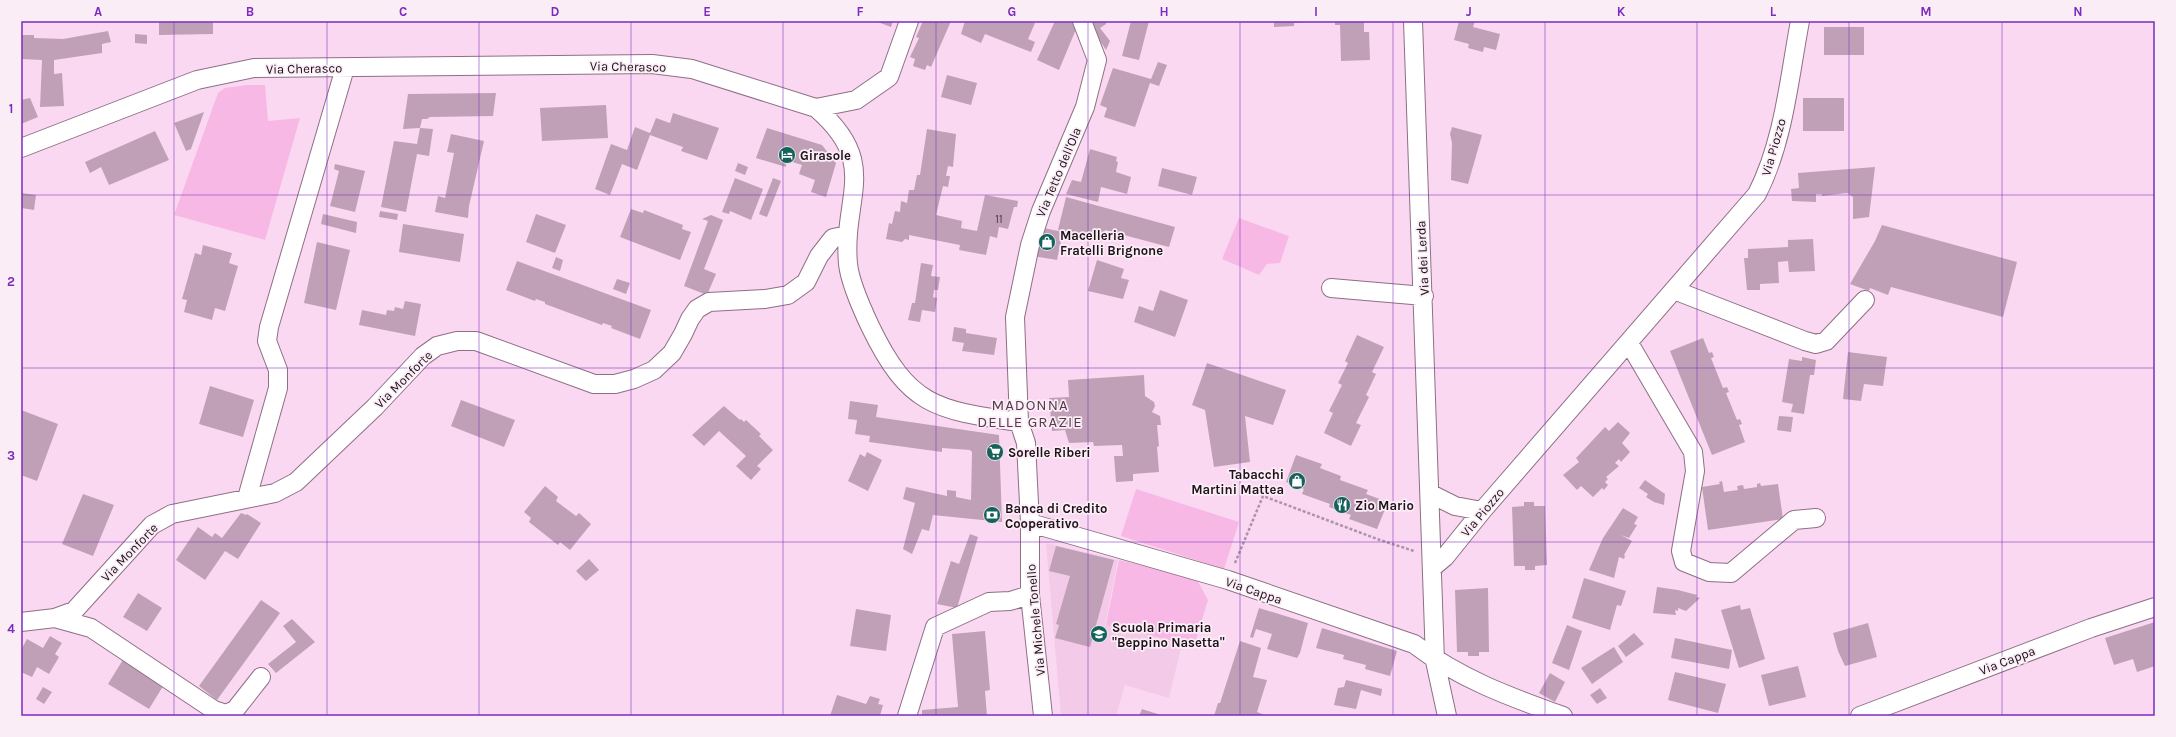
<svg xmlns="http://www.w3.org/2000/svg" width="2176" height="737" font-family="Karla,sans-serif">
<rect width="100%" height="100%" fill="#fbd8f1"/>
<path fill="#f3cae7" d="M1046 543 1118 560 1105 625 1182 644 1169 698 1125 685 1116 716H1061Z"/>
<path fill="#f8b8e6" d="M247 85H265L268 121 300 118 265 240 174 215 218 93 225 88Z
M1239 218 1289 236 1280 263 1267 264 1259 275 1222 259Z
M1136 489 1239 522 1224 569 1121 536Z
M1119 560 1196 578 1208 600 1194 646 1106 625Z"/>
<path fill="#c0a0b7" d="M159 21H213V34L159 35Z
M875 21H893L891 27Z
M923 21H951L931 67 927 65 925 70 913 66 915 59 910 57 919 38 916 37Z
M965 21H1031L1035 23 1028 39 1035 42 1031 52 985 34 981 43 961 34Z
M1055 21 1079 22 1059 70 1037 60Z
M1087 21H1106V24L1100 28 1110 41 1106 50Z
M1131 21H1149L1139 60 1122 56Z
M1274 21H1310V22L1294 23V26L1274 27Z
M1335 21H1364V32H1369L1370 60 1341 61 1340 25H1335Z
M1459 21H1475L1473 27 1500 34 1496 50 1484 47 1483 52 1468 48 1469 44 1454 40Z
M1824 27H1864V55H1824Z
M108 31 111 42 102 44V53L54 60V74L62 73 64 106 40 107 42 60 21 59V35H34V38L63 39Z
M135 34 147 35V44L135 43Z
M1158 62 1167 65 1159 86 1150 83 1135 127 1104 117 1107 108 1100 105 1113 68 1151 79Z
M947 75 977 83 971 105 941 97Z
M496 93 493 116 430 117 427 119H422L420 128 433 129 429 156 417 154 406 212 381 207 394 141 417 144 420 128 403 129 408 94Z
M30 98 38 117 21 124V100Z
M1803 98H1844V131H1803Z
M606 105 608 138 542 141 540 108Z
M204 112 191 149 186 151 174 123Z
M673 113 719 128 707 160 681 151 683 147 650 135 637 170 622 164 610 195 595 189 611 144 627 150 635 127 650 133 656 118 670 123Z
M1452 127 1482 135 1468 184 1451 180 1452 143 1450 134Z
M767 128 822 145 836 163 826 197 811 192 815 180 799 174 802 165 786 160V167L756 158Z
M927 129 956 134 953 167 948 166 946 176H950L948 187 943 186 936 215 962 221 961 228 977 231 985 195 1018 201 1017 207H1014L1008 229 999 227 997 238 990 236 986 255 959 250 960 245 909 235V240L905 239 902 242 886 239 889 223 892 224 895 211 900 212 901 201 907 203 909 190H914L917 175H920Z
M155 131 169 160 109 185 101 167 90 173 85 162Z
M451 134 484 141 469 206 468 218 435 212 438 196 445 198 454 153 447 152Z
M1090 149 1117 157 1116 161 1118 162 1116 172 1131 177 1127 194 1101 187 1098 202 1066 194 1072 180 1081 182Z
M738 163 748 167 745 175 735 171Z
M335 164 365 171 355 212 330 206 339 171 334 169Z
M1875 167 1869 217 1853 219V197L1847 193 1822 196V194H1816V202L1792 201 1791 189 1799 188 1798 173Z
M1162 168 1197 177 1192 195 1158 186Z
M735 178 763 189 751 220 730 211 729 214 722 212Z
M773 178 781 181 767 217 759 214Z
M21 193 36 195 34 210 21 208Z
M1066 197 1175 227 1169 247 1105 230 1101 242 1058 230Z
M631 209 643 213 644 210 683 225 682 229 691 232 680 260 620 237Z
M380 211 398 214 397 220 379 217Z
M323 214 357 222 356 233 321 224Z
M536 214 566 225 555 253 526 242Z
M711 215 723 220 704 269 716 274 707 295 684 286 708 221 702 219Z
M403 224 464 234 460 262 399 252Z
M1882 225 2017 262 2003 317 1891 287 1888 295 1870 288 1869 291 1850 284 1875 241Z
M1039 227 1063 232 1057 260 1033 256Z
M1813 239 1815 271 1789 272 1788 261 1778 262 1779 283 1760 284V290H1747L1744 258H1748V249L1788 247V240Z
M317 242 350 250 336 310 304 303Z
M203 245 232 253 229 263 238 266 225 311 215 308 212 320 184 312 187 300 182 299 195 253 201 255Z
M556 257 563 260 560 271 552 268Z
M1097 260 1124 269 1121 278 1129 280 1123 299 1088 291Z
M517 261 651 310 640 339 611 328 612 326 603 323 602 325 545 304V302L536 299 535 301 506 290Z
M921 263 933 265 931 276 940 277 938 290H934L933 297 937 298 935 312 922 310 920 322 908 320 912 303H915Z
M617 279 630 283 626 294 613 289Z
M1160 290 1188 300 1175 337 1134 322 1139 306 1153 311Z
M405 301 421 304 415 336 359 325 362 310 386 315 387 310 394 311 395 307 403 309Z
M954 327 966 329V333L997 338 994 355 962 351 964 343 952 341Z
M1357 335 1384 347 1372 372 1376 374 1366 395 1369 397 1356 423 1361 425 1351 446 1324 433 1333 413 1329 411 1342 385 1338 383 1348 363 1345 361Z
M1703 338 1709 353 1712 352 1714 357 1711 358 1723 388 1727 387 1729 392 1726 393 1737 420 1740 419 1742 424 1739 425 1745 442 1712 455 1670 351Z
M1848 352 1887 357 1883 386 1864 384 1861 401 1843 399Z
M1802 357 1816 360 1814 375H1810L1804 414 1791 412 1793 404 1782 402 1789 359 1802 361Z
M1207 363 1286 390 1273 425 1245 416 1250 462 1214 467 1205 410 1192 405Z
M1144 375 1145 396 1154 402 1155 406 1152 412 1160 416 1161 425H1157L1159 446 1157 447 1159 472 1133 474V481L1116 482 1114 456H1123L1122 445 1094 446 1093 442 1069 443 1065 430 1052 431 1049 398 1069 397 1068 380Z
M210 386 254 400 243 437 199 424Z
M461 400 515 420 504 447 451 426Z
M850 401 878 405 876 417 999 435 1002 522 933 515 929 531 922 529 912 554 903 549 915 503 903 499 906 487 947 496V490L956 491V497L971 500 972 452 970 450 942 448V452L869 442 870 436 855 434 857 420 848 419Z
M724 406 740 420 741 419 744 422 746 420 761 434 759 436 773 450 757 466 761 469 751 480 736 466 746 456 719 431 704 446 692 435Z
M21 410 58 424 37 481 21 475Z
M1779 416 1793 417 1791 432 1777 430Z
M1618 422 1630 433 1622 443 1630 452 1621 462 1619 459 1615 463 1619 466 1606 477 1608 479 1605 482 1608 485 1604 490 1602 488 1593 497 1581 486 1577 490 1563 475 1579 462 1576 458 1605 427 1609 431Z
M867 452 882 460 868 491 848 481 860 454 865 457Z
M1296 455 1322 464 1320 468 1341 476 1340 480 1368 490 1366 494 1388 502 1377 529 1349 519 1351 515 1329 507 1330 504 1302 494 1304 489 1286 482Z
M1645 480 1665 494 1664 505 1654 502 1646 497 1648 494 1639 488Z
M1722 481 1724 492 1738 490 1737 486 1743 485 1744 489 1757 487V484L1760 483 1761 486 1778 484 1783 519 1708 530 1702 487 1720 484 1719 482Z
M545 486 558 497 556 501 576 516 579 513 591 524 570 550 560 542 558 545 529 522 531 518 524 512Z
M83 494 114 505 93 556 62 544Z
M1524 502H1534V506H1545L1547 565 1535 566V570H1525V566H1514L1512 507 1524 506Z
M1623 508 1638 517 1634 524 1637 525 1629 538 1621 535 1632 541 1624 555 1625 556 1624 559 1619 557 1614 578 1589 570 1603 538Z
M241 513 246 515 247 514 261 523 238 559 225 551 205 580 176 560 198 527 212 537 215 533 222 538Z
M970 534 978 537 957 608 937 604 951 561 959 564Z
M1056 546 1114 560 1090 647 1055 638 1059 625 1056 624 1070 576 1049 571Z
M589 559 599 570 586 581 576 571Z
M1584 578 1626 591 1621 606 1617 605 1610 630 1572 618Z
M1657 587 1678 590 1697 595 1696 597 1700 598 1686 611 1678 608V611L1675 610 1676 615 1653 613Z
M1488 588 1489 652H1479V656H1468V652H1457L1455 590Z
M138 593 162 608 147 631 123 617Z
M261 600 280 613 217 700 199 686Z
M1740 605 1741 610 1750 608 1765 659 1739 668 1721 610Z
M1259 608 1308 623 1300 653 1297 658 1267 649 1272 634 1256 629 1253 638 1250 637Z
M856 609 891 615 886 651 850 646Z
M292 619 315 642 276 673 268 664 296 642 283 626Z
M2155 622V666L2137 672 2133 659 2114 665 2105 638Z
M1868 623 1877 657 1845 666 1838 651 1833 633Z
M1567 625 1582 631 1569 670 1552 663Z
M1322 628 1397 651 1390 676 1365 669 1366 665 1343 659 1344 655 1316 648Z
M985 631 990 690 985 691 987 716H922V710L958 707 952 634Z
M1634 633 1644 644 1626 657 1618 646Z
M50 636 62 643 55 654 59 657 49 674 37 667 32 677 21 672V650L27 639 43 648Z
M1675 638 1732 650 1729 669 1671 658Z
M1240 641 1261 648 1253 677 1267 680 1257 712 1267 716H1214L1218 703H1220Z
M1614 647 1623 662 1592 684 1581 668Z
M124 658 165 683 149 709 108 684Z
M1798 666 1806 697 1769 706 1761 675Z
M1675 672 1726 684 1718 713 1668 700Z
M1550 673 1565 682 1555 702 1539 693Z
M1346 680 1382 689 1381 696 1361 690 1356 709 1334 705 1338 688 1344 687Z
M43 687 52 692 44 704 36 699Z
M1600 688 1607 698 1597 704 1590 695Z
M837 695 866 704 870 696 880 699 878 704 883 705 880 716H830Z
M1142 709 1164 716H1139Z"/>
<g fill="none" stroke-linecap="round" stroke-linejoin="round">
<g stroke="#8e6f85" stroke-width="20">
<path id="minor" d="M1082 21 1097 60 1085 107 1041 211 1030 245 1015 317 1019 422 1026 443 1030 523 1228 580 1414 644C1460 679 1510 697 1563 716
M1413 21 1435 661 1447 716
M816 108 856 100 889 77 909 21
M21 148 197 80 254 68 652 64 692 69 816 108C881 164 842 196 848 264 850 283 862 309 870 326 909 407 936 410 1019 422
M1331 288 1424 296
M1674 290 1805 341 1816 344 1826 341 1865 300
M1629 343 1693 452 1695 471 1681 551 1684 562 1709 572 1731 573 1794 520 1816 518
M1431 494 1455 506 1482 511
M247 498 278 388V370L267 341 269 327 345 68
M1030 523V595L1043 716
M1432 568 1445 557 1482 511 1757 194C1784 141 1789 79 1800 21
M55 618 91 628 214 710 226 714 235 710 261 677
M21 622 55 618 74 611 152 525 172 514 275 493 296 482 375 407 423 356 437 346 457 341H476L594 384H615L634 379 654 370 672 353 683 334 690 319 697 309 709 302 765 299 788 295 806 282 819 256 833 238 848 235
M907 716 935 627 989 602 1010 601 1030 595
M1860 716 2091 628 2155 607"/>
</g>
<path stroke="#ae93a6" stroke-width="2.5" stroke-dasharray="3 2" stroke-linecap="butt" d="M1235 563 1263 496 1380 540 1414 551"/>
<use href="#minor" stroke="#fff" stroke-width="18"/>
</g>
<path fill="none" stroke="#7b2cbf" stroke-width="1" stroke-opacity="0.55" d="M174 21V716M327 21V716M479 21V716M631 21V716M783 21V716M936 21V716M1088 21V716M1240 21V716M1393 21V716M1545 21V716M1697 21V716M1849 21V716M2002 21V716M21 195H2155M21 368H2155M21 542H2155"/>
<defs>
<g id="hotel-disc" transform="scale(0.9)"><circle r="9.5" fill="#15625c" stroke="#fbedf6"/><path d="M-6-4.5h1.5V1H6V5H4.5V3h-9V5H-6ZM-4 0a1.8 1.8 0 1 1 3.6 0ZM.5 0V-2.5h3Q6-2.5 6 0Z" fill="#fff"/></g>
<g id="shop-disc" transform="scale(0.9)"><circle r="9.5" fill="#15625c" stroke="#fbedf6"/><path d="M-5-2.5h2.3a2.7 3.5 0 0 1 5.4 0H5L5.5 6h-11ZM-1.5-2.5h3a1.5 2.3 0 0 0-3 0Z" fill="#fff"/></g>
<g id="supermarket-disc" transform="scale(0.9)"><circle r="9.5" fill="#15625c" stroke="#fbedf6"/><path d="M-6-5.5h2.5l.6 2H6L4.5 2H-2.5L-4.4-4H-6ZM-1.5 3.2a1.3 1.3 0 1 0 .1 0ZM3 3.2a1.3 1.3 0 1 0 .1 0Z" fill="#fff"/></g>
<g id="restaurant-disc" transform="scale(0.9)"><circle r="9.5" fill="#15625c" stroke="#fbedf6"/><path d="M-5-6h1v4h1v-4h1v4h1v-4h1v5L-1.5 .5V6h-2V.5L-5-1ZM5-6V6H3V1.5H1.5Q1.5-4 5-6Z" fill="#fff"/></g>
<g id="bank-disc" transform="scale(0.9)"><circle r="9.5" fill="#15625c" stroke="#fbedf6"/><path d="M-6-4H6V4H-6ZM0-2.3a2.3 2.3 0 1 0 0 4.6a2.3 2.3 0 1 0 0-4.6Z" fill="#fff"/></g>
<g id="school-disc" transform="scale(0.9)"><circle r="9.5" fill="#15625c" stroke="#fbedf6"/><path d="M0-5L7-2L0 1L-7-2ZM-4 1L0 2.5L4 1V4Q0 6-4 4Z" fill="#fff"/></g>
</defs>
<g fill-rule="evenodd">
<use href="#hotel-disc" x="787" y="155"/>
<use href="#shop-disc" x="1047" y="242"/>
<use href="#supermarket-disc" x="995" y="452"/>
<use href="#shop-disc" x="1297" y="481"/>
<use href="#restaurant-disc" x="1342" y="505"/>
<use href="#bank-disc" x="992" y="515"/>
<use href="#school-disc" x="1099" y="634"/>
</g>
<g text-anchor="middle" stroke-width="3.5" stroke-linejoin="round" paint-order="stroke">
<g font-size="11" fill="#463541">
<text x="999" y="223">11</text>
</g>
<g font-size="13" fill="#1d111a" stroke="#fbedf6">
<text transform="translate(628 66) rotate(1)" y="5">Via Cherasco</text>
<text transform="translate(304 68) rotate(-1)" y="5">Via Cherasco</text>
<text transform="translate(1773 147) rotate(-74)" y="5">Via Piozzo</text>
<text transform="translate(1058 172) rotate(-67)" y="5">Via Tetto dell'Ola</text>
<text transform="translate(1422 258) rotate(-93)" y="5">Via dei Lerda</text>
<text transform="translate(403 379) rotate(-45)" y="5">Via Monforte</text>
<text transform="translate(1482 512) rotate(-50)" y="5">Via Piozzo</text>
<text transform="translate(129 552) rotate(-46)" y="5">Via Monforte</text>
<text transform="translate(1254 590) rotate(19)" y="5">Via Cappa</text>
<text transform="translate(1035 620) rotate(-95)" y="5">Via Michele Tonello</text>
<text transform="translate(2007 660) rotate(-21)" y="5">Via Cappa</text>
</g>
<g font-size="13" font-weight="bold" fill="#1d111a" stroke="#fbedf6" text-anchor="start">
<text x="800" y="160">Girasole</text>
<text x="1060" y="240">Macelleria<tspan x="1060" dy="15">Fratelli Brignone</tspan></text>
<text x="1008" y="457">Sorelle Riberi</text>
<text x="1284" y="479" text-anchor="end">Tabacchi<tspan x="1284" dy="15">Martini Mattea</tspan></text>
<text x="1355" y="510">Zio Mario</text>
<text x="1005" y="513">Banca di Credito<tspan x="1005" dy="15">Cooperativo</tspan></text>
<text x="1112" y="632">Scuola Primaria<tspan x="1112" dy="15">"Beppino Nasetta"</tspan></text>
</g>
<g font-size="15" letter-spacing="1" fill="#553a4e" stroke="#fbedf6">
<text x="1030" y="410">MADONNA<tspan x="1030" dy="17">DELLE GRAZIE</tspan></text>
</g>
</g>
<rect width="2176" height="737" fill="none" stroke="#fbedf6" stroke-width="44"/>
<rect x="22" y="22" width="2132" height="693" fill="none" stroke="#7b2cbf" stroke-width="1.5"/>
<g font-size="13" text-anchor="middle" font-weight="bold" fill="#7b2cbf">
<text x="98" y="16">A</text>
<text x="250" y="16">B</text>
<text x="403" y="16">C</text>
<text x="555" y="16">D</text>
<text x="707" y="16">E</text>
<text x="860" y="16">F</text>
<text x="1012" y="16">G</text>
<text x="1164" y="16">H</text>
<text x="1316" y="16">I</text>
<text x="1469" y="16">J</text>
<text x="1621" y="16">K</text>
<text x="1773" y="16">L</text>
<text x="1926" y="16">M</text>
<text x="2078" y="16">N</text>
<text x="11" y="113">1</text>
<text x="11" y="286">2</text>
<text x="11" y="460">3</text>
<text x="11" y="633">4</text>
</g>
</svg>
